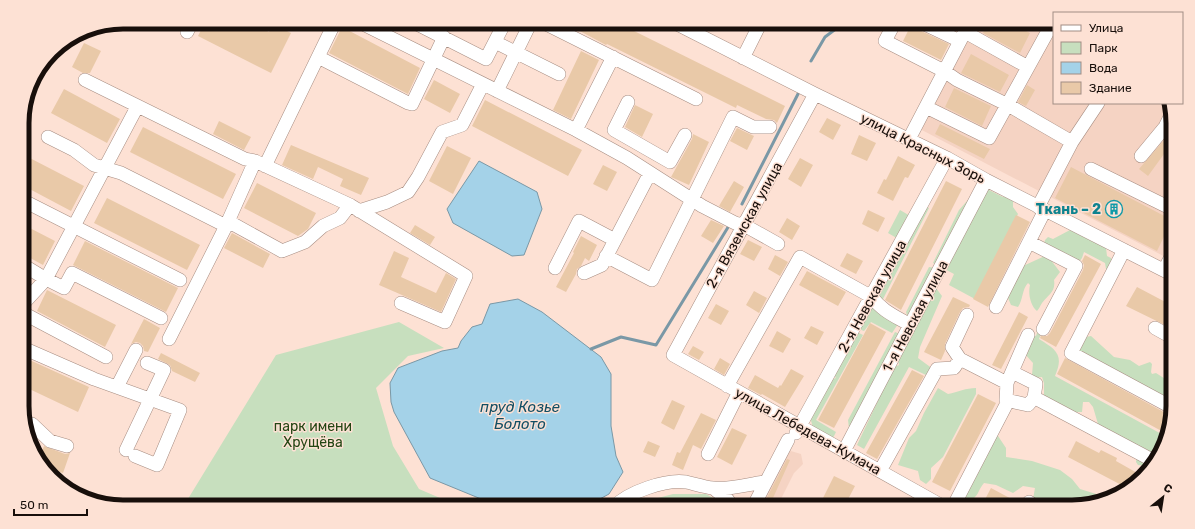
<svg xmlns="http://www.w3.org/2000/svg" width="1195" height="529" font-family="Rubik,sans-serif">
<rect width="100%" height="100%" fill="#fde1d4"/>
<path fill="#f5d3c3" d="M974 22H1054V103H1169L1172 110 1173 261 918 128Z
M784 449 801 454 803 464 794 473 777 507H755Z"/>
<path fill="#c7dfbe" d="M987 189 1003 197H1007L1013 200V207L1018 214 975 299 949 285 954 274 933 263 959 210 975 192Z
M924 205 929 208 881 303 875 300Z
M900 210 912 217 900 240 888 233Z
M1070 230C1083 232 1095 241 1106 248L1107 256 1111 258 1113 265 1109 270 1106 269 1105 263 1084 252 1082 258 1076 266 1043 246 1045 240 1048 237 1053 239Z
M1047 255 1060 272 1054 280C1056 292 1048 295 1042 303 1040 306 1039 309 1037 311 1030 305 1028 293 1030 285L1028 283C1022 289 1023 300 1018 307L1011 305 1008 298 1023 266Z
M929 267 936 268 908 318 906 312Z
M933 284 942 296 920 347 918 358 933 369 928 376 909 367 864 449 857 445 894 367 899 365 897 353 849 428 848 420 895 332 907 337Z
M870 306 898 324 892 333 871 322 864 331 851 326Z
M399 322 444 348 408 356 376 388 393 446 419 489 461 507H183L276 355Z
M1040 322H1046L1039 339C1057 350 1064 355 1055 376L1167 437 1165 444 1146 466 1138 465 1136 462 1137 454 1131 442 1098 424 1093 407 1089 402H1083L1082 412H1072L1044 396V383L1042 377 1035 378 1032 375 1033 363 1024 353 1030 333 1036 336 1037 333 1036 329Z
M857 332 863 335 816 420 836 432 831 442 813 428 809 413 832 379 836 378 832 373Z
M1091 336 1114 357 1130 360 1139 366 1150 362 1152 364 1151 372 1152 374 1156 373 1170 382V392L1173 393V407L1075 350 1080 338Z
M938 388 948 394C958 392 966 388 976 388V394L943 457 931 468V479L926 484 920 480 918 471 898 465 909 438 916 431 924 413Z
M998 436 1006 448V457L1032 461 1060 470 1072 479 1080 489 1106 497 1078 507H1074L1068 498 1060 499 1050 507H1040L1033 499 1035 488 1023 486 1013 493 996 485 984 483C978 490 980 493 972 500L964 499 991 438Z
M673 494H706L724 504 725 507H624Z"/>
<path fill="#a4d2e8" stroke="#7a98a6" d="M479 161 537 192 542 209 524 255 512 256 453 223 447 209Z
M518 299 542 312 601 357 611 374V426L616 456 623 472 609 494 585 507H509L486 501 430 478 394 412 391 402 390 383 398 368 442 351 458 348 461 341 472 327 482 324 490 304Z"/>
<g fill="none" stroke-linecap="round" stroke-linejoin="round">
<path stroke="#7a98a6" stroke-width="3" d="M811 61 825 37 845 22
M742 204 799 92
M591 349 621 337 656 345 730 224"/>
</g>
<path fill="#e9c9a8" d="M205 22H251L269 32 273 24 291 33 271 73 198 36Z
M563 22H616L785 106 777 123 774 120 766 119 737 105 736 108 607 44 606 45Z
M988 22H1009L1030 33 1020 53 983 33Z
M912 23 917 29 949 44 941 60 903 41Z
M342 27 420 68 408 94 329 53Z
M84 43 101 51 90 73H83L72 67Z
M581 51 599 60 571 119 553 110Z
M971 54 1009 75 1000 92 961 73Z
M434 80 460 94 450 113 424 99Z
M1027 85 1035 90 1026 106 1018 102Z
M954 88 991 106 982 126 945 107Z
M64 89 120 119 107 143 51 113Z
M485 100 582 150 568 176 472 126Z
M635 105 653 114 642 137 625 127Z
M827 118 841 125 833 140 819 132Z
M219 121 251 137 244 150 213 134Z
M940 124 990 149 984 159 935 134Z
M143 127 236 174 223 199 130 152Z
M737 128 754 136 747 150 730 141Z
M1172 131V143L1148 176 1139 169Z
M693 134 709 142 689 185 671 177 692 139Z
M859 135 876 143 867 161 851 154Z
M291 145 369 178 361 195 340 186 343 179 318 167 313 179 282 165Z
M447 146 471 158 453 194 429 181Z
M22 154 84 186 71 211 22 185Z
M898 156 915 165 908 178 905 177 893 201 877 193 884 179 886 180Z
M800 158 813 165 801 187 788 179Z
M603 165 617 172 607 191 593 184Z
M1071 167 1172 220 1157 251 1055 198Z
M734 181 744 187 730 212 719 206Z
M946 181 962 189 901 310 885 300Z
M257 183 316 213 308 229 298 236 244 208Z
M107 198 200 245 187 270 94 223Z
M868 210 885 218 878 232 862 224Z
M1016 215 1030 222 988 307 973 299Z
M787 218 800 226 792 240 779 232Z
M711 220 724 226 713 243 701 236Z
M22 224 55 241 43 265 23 254Z
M415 225 435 237 430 245 410 233Z
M232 233 270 254 263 268 224 248Z
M581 236 597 245 589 261 585 258 581 266 577 269 576 274 566 292 556 287 574 253 573 252Z
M748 240 762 247 754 261 740 254Z
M85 241 178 288 166 312 73 265Z
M394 251 409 258 401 277 436 293 446 273 456 279 441 312 379 285Z
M847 253 863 261 856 274 840 266Z
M775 255 788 262 780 276 768 269Z
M1085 255 1101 264 1056 347 1040 338 1041 336H1047L1050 333 1083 270 1084 265 1082 261Z
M807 271 846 292 838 306 799 285Z
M1137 287 1173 306V329L1126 306Z
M47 290 116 325 105 347 37 311Z
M754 291 767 298 759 313 746 305Z
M953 297 970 305 969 307 963 308 960 312 945 344V351L941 360 924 352Z
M716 304 729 311 721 325 708 318Z
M1019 312 1028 317 1001 369 992 365Z
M144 319 160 328 148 352 144 351 143 346 140 343 136 342 131 344Z
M870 323 886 332 834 428 818 420Z
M811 326 824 332 817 345 804 338Z
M777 331 791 339 783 353 769 346Z
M693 346 704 352 699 360 688 354Z
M161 353 200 373 195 382 172 371 170 365 158 359Z
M23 357 89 387 78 412 23 386Z
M720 358 730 364 724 375 714 369Z
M1065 358 1171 416 1167 434 1057 374Z
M791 369 804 376 785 407 762 394 761 395 748 388 755 375 778 388 780 385 781 386Z
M912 370 924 376 877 459 866 453Z
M978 394 996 403 950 491 932 482Z
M672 400 685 406 674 430 661 423Z
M701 413 716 420 701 449 693 445 683 470 672 465 677 452 680 453Z
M732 428 747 435 732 465 717 457Z
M648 441 660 446 655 457 643 452Z
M1076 441 1099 453 1101 450 1117 458 1116 461 1139 474 1135 481 1129 489 1068 457Z
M44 446 65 454 70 453 63 473 42 466 39 459Z
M787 459 790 460 769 507H762Z
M834 476 855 486 844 507H834L822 500Z
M991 488 1019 503 1018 507H981Z"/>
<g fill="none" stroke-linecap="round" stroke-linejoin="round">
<g stroke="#a78d82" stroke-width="14">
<path id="minor" d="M359 22 576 130 627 158 702 206 735 223 744 225 778 244
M413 22 486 59 505 22
M542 22 696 99
M673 22 815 94 947 158 986 180 1173 275
M895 22 885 41 944 71 957 80 1008 105 1072 142
M920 22 960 41
M187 32 192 22
M965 32 1028 67
M495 42 559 74
M318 57 408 103 412 104 444 37
M743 58 761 22
M497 91 531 22
M815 94 673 355 944 507
M628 102 614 130 670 162 685 135
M926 107 989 138 1053 22
M576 130 613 57
M48 137 74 150 94 165 121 173 226 226 233 224 282 251 305 242 323 226 340 218 350 205 255 161 245 159 85 80
M909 139 970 22
M1141 156 1165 127 1172 113
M265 166 335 22
M1091 169 1172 209
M22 200 180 280
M350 205 466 276 445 322 401 303
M1038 207 1072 142 1098 103
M359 211 387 202 408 192 418 177 442 132 462 125 483 84
M1029 242 1076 266 1043 329
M1124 250 1071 353 1173 408
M606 256 652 280 733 117 753 127H770
M23 265 46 279 137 107
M555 268 579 221 615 240
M1164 270 1173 253
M584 273 602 265 650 173
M23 304 46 279 64 288 72 273 161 318
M996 307 1045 210
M23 313 106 357
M1155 328 1173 338
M169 339 226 226 255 161
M23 348 94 379 180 410 157 465 135 456
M960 359 1007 383 1006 400 1028 405 1034 398 1039 400 1152 460
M1012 372 1036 384 1034 398
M1007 383 1028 335
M727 386 800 257 872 297C882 311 895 316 910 325
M117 387 136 350
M32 424 50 441 67 446
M796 433 947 158
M126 450 164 370 147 363
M844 451 986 180
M708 454 739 392
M880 471 937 369 954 368 960 359 952 347 967 315
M713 488 728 500 731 507
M614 507C628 492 666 479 686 482 695 484 704 487 713 488 730 490 748 484 765 482
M753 507 788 440
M953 507 1006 405
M1026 507 1029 502 1036 507"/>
</g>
<use href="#minor" stroke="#fff" stroke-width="13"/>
</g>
<defs>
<g id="building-ring" transform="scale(0.9)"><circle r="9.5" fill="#fde1d4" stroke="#0f9aa8" stroke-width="1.5"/><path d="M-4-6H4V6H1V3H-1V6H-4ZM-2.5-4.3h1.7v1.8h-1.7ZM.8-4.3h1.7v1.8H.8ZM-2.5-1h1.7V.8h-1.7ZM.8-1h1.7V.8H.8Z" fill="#0f9aa8"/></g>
</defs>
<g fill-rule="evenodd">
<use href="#building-ring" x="1114" y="209"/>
</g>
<g text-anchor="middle" stroke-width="3" stroke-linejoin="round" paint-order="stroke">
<g font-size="14" fill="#180f0b" stroke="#fde1d4">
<text transform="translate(923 148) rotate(27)" y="5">улица Красных Зорь</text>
<text transform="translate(744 225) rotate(-61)" y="5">2-я Вяземская улица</text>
<text transform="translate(872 296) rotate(-61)" y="5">2-я Невская улица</text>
<text transform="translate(915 316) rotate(-62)" y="5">1-я Невская улица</text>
<text transform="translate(808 431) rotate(29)" y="5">улица Лебедева-Кумача</text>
</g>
<g font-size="14" font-weight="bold" fill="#0d838f" stroke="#fde1d4" text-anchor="end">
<text x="1101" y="214">Ткань – 2</text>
</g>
<g font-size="14" fill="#234513" stroke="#fde1d4">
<text x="313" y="431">парк имени<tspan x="313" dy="16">Хрущёва</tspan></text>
</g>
<g font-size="15" font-style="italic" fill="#124e64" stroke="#fde1d4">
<text x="520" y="412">пруд Козье<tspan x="520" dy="17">Болото</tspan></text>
</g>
</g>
<path d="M0 0H1195V529H0ZM123 29H1072A94 94 0 0 1 1166 123V406A94 94 0 0 1 1072 500H123A94 94 0 0 1 29 406V123A94 94 0 0 1 123 29Z" fill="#fde1d4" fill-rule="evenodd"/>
<path fill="none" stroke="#180f0b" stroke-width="5" d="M123 29H1072A94 94 0 0 1 1166 123V406A94 94 0 0 1 1072 500H123A94 94 0 0 1 29 406V123A94 94 0 0 1 123 29Z"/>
<rect x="1053" y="12" width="130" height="92" fill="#fde1d4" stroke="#a18d84"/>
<rect x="1061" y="25" width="20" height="6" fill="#ffffff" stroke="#a18d84"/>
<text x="1089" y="32" font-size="12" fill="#180f0b">Улица</text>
<rect x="1061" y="42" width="20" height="12" fill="#c7dfbe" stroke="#a18d84"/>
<text x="1089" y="52" font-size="12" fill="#180f0b">Парк</text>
<rect x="1061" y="62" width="20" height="12" fill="#a4d2e8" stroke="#a18d84"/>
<text x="1089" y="72" font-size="12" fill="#180f0b">Вода</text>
<rect x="1061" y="82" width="20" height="12" fill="#e9c9a8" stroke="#a18d84"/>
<text x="1089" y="92" font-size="12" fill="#180f0b">Здание</text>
<g transform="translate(1163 497) rotate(30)" stroke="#fde1d4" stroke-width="3" paint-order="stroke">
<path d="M0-3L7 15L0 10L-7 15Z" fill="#180f0b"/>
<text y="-6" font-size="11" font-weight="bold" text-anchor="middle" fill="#180f0b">С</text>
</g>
<path d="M14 509v6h73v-6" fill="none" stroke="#180f0b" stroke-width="2"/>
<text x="20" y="509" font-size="12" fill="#180f0b" stroke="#fde1d4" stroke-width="3" paint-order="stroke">50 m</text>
</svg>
